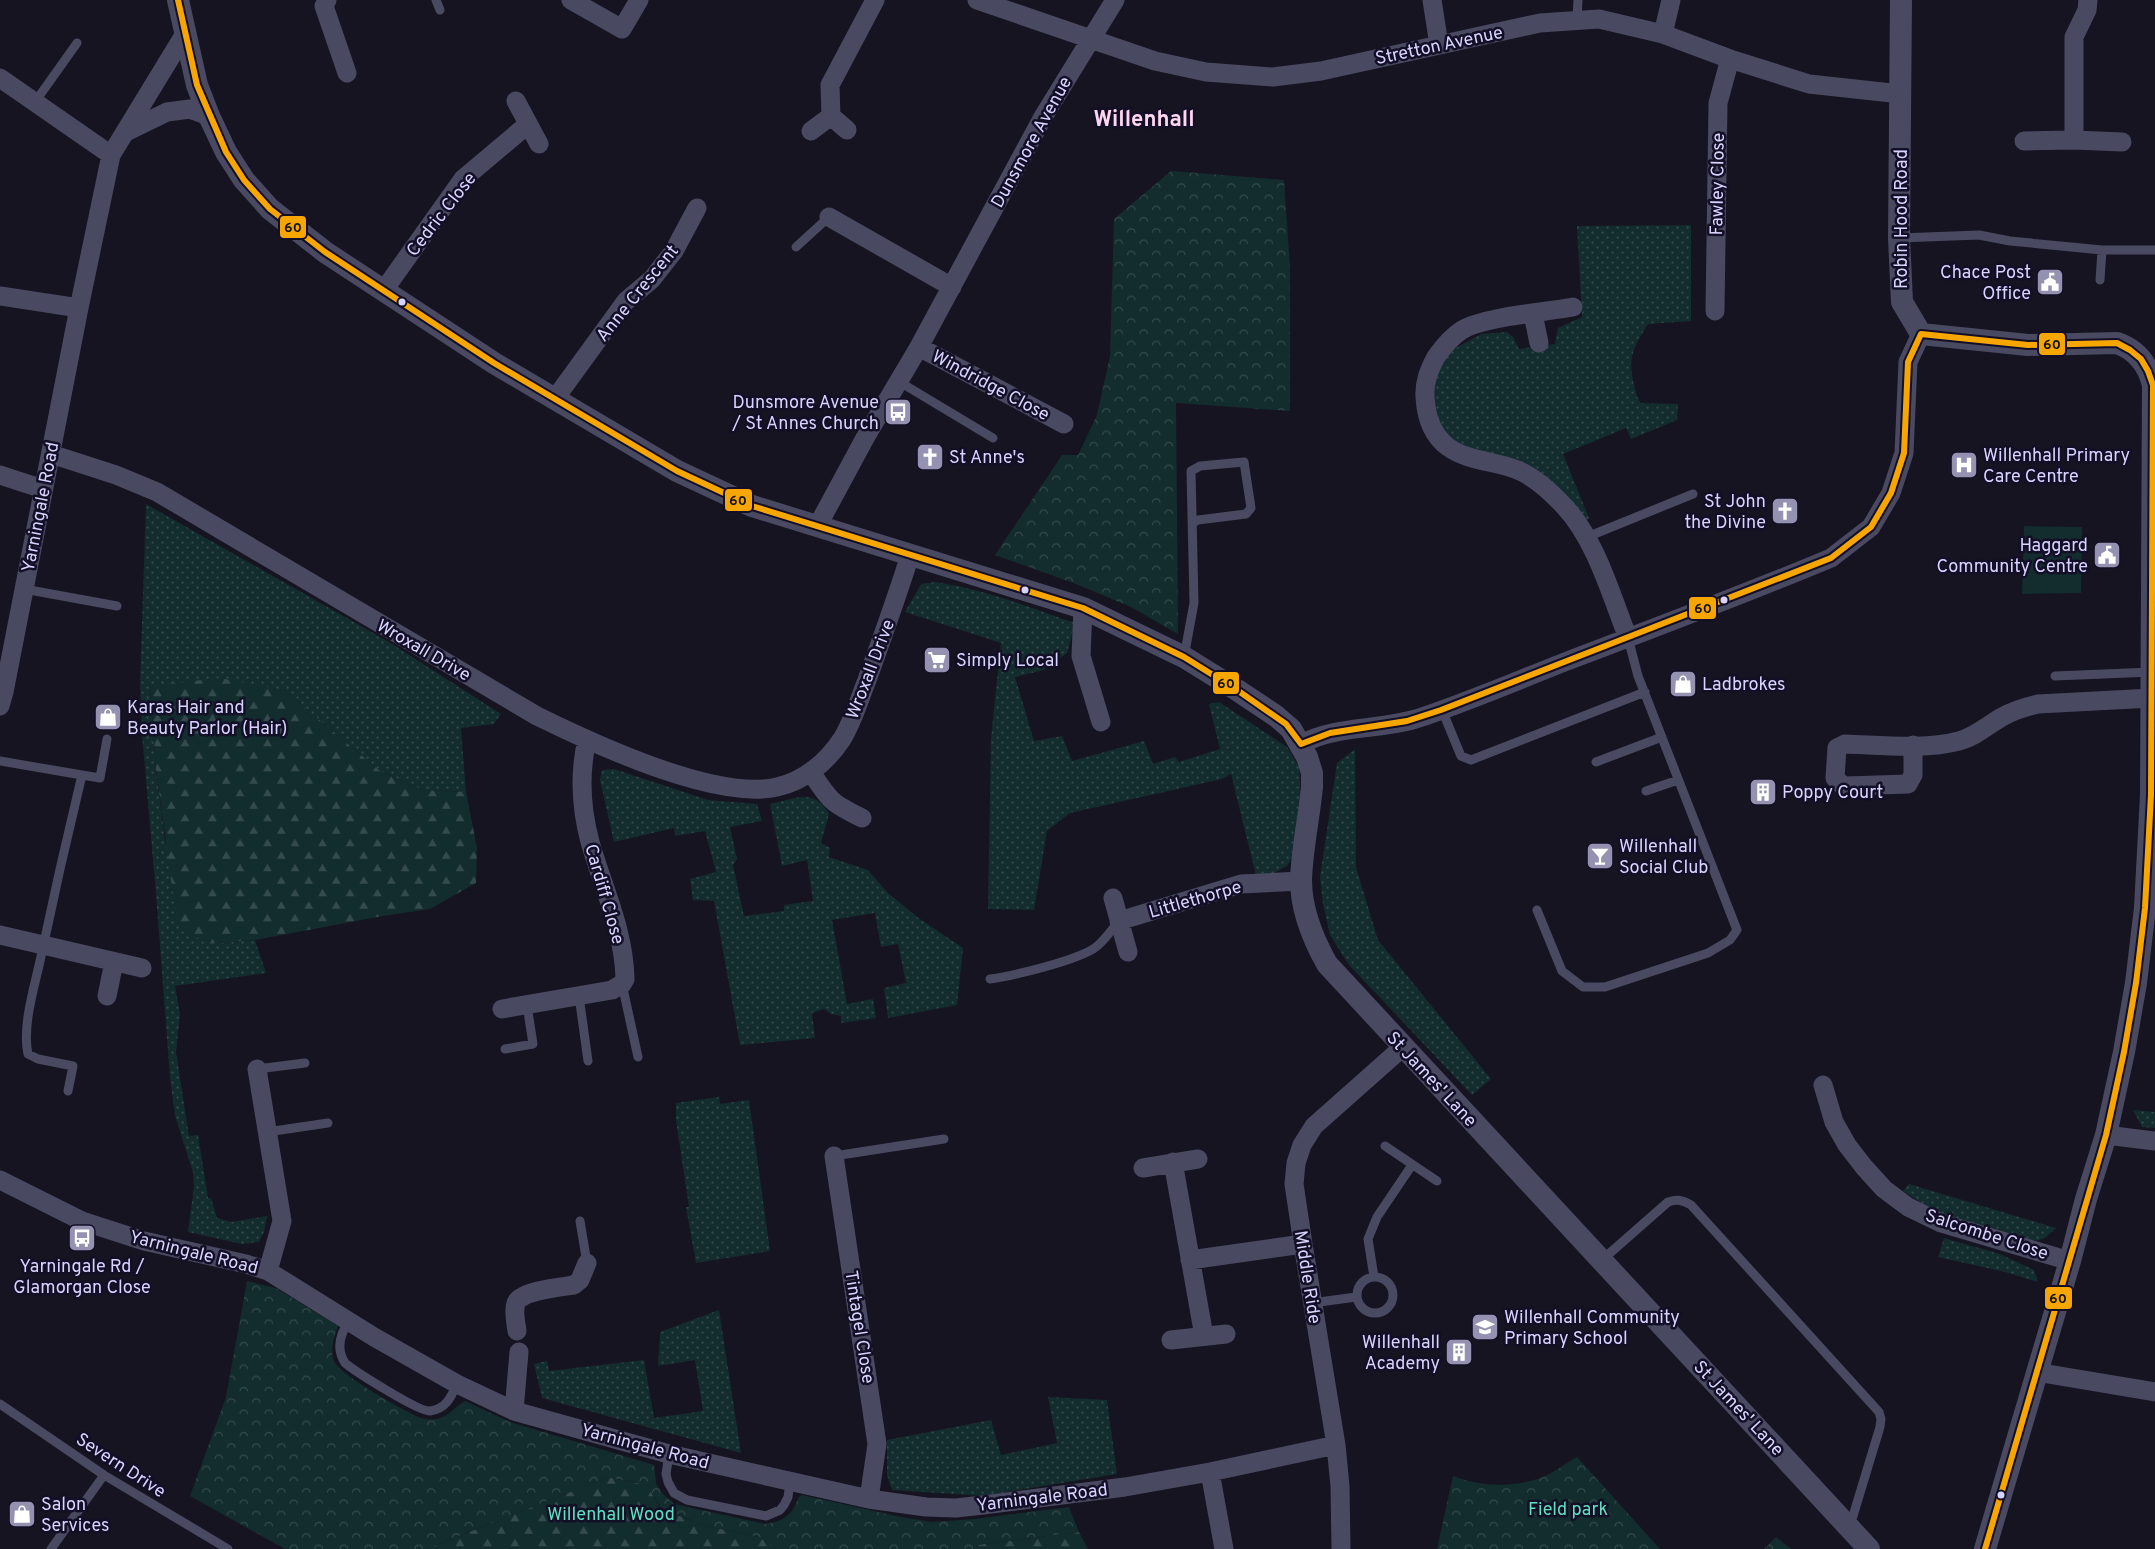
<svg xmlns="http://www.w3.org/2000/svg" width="2155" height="1549" font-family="Overpass,sans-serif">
<defs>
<pattern id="grass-dots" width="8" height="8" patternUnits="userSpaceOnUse" patternTransform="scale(1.25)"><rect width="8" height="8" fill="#132c2d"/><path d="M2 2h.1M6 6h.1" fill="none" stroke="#354a4c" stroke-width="1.8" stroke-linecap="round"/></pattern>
<pattern id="forest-firs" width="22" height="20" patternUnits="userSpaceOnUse" patternTransform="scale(1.25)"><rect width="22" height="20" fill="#132c2d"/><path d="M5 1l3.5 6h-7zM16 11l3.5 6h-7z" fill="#354a4c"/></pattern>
<pattern id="park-crowns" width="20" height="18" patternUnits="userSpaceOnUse" patternTransform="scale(1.25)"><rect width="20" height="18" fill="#132c2d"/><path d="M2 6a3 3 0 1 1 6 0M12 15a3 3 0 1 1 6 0" fill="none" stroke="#354a4c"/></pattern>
</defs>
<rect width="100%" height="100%" fill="#161421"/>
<path fill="url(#grass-dots)" d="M1691 225V321L1648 324C1634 347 1627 357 1634 384 1636 391 1636 397 1641 403L1678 404 1677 420 1631 439 1626 428 1563 454 1589 518 1586 522 1579 511 1456 447 1432 414 1435 376 1452 350 1481 334 1507 332 1513 337 1519 349 1555 344 1558 328 1582 317 1577 226Z
M146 504 389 642 501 714 494 724 461 728 466 792 423 790 380 771 284 690 150 687 156 769 165 841 206 944 255 940 266 973 175 986 180 1014 176 1052 189 1136 198 1135 208 1198H211L217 1218 231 1222 267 1216 264 1232 259 1242 242 1244 188 1232 194 1187 193 1172 175 1116 170 1077 156 894 142 734 140 683Z
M935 582C983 589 1029 607 1075 623L1067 653 1044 670 1015 677 1034 741 1062 736 1072 761 1144 741 1153 764 1175 757 1179 762 1220 749 1209 704 1219 702 1287 747 1299 767 1301 801 1295 853 1287 866 1274 873 1256 875 1231 774 1222 779 1070 813 1047 831 1034 910 988 909 991 738 1001 643 905 612 921 584Z
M1355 749 1356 867 1378 940 1491 1079 1472 1095 1349 965 1330 935 1323 904 1320 877 1337 763Z
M614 769 708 800 757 804 762 821 730 827 737 859 733 865 744 916 784 911V905L813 901 807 860 782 866 770 804C795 799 814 787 829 814L821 843 830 848 829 857 868 870 887 892 917 917 963 948 957 1005 888 1018 884 988 906 983 898 944 881 947 875 913 832 920 847 1004 873 999 876 1018 841 1023V1016L831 1014 824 1009 812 1013 815 1038 740 1045 714 901 693 900 690 879 716 872 705 831 675 836 674 828 614 842 600 780 602 770Z
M719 1097 720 1104 749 1100 770 1251 696 1263 686 1207H689L676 1120V1103Z
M2133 1110 2155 1112V1128L2142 1127Z
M1909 1184 2056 1228 2045 1238 2036 1241 1935 1212 1903 1191Z
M1944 1238 2000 1254 2034 1270 2038 1282 2005 1272 1938 1257Z
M719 1310 741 1453 542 1398 534 1364 547 1361 549 1371 644 1360 654 1418 703 1411 695 1360 658 1366 660 1332Z
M1048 1397 1107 1400 1117 1474 983 1496 892 1490 887 1475V1440L991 1420 1001 1455 1057 1443Z"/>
<path fill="url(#forest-firs)" d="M219 678 284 690 380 771 423 790 466 792 477 848 476 883 430 909 383 916 255 940 206 944 177 923 156 769 150 686Z
M608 1477 647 1485 660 1508 702 1525 759 1537 776 1549H426Z
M1079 1532 1088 1549H980L976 1545Z"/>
<path fill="url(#park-crowns)" d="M1171 171 1284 180 1290 267V411L1176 403 1178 634 1131 607 1076 584 995 555 1062 455H1078L1097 415 1110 356 1114 219Z
M247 1281 276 1288 338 1326C334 1337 329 1352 335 1363 345 1378 400 1408 418 1417 423 1419 432 1420 437 1419 449 1417 455 1406 465 1401L510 1422 654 1465 656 1483 661 1492 674 1504 765 1524C782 1522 793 1515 798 1498L802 1495 896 1516 932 1522 975 1519 1069 1507 1079 1532 976 1545 980 1549H776L759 1537 702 1525 660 1507 647 1485 608 1477 426 1549H285L190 1496 226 1397Z
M1577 1457 1660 1549H1437L1453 1476C1481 1487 1514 1488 1543 1477 1555 1472 1566 1463 1577 1457Z
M1776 1537 1791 1549H1764Z"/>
<path fill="#132c2d" d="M2024 526 2082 527 2081 593 2022 594Z"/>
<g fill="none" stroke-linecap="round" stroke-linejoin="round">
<path stroke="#4a4962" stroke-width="9" d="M436 0 440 10
M1577 20 1578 0
M35 102 77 43
M1899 238 1979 235 2010 241 2102 250H2155
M796 247 829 217
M2100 280 2102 250
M898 381 993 438
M1587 537 1693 494
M24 589 117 606
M1184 657 1194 603 1191 471 1200 466 1244 462 1251 508 1246 514 1198 520 1193 523
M2055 676 2152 672
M1442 710 1461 756 1471 760 1645 692
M0 761 82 775C67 837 53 899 40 961 34 988 22 1027 28 1054L38 1059 73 1066 68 1091
M1596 762 1662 737
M82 775 100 778 107 739
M1646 791 1678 780
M1537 910 1562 971 1583 987H1605L1708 953 1730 940 1737 930 1638 676 1628 638
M990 979C1013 976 1079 960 1096 947 1105 940 1112 929 1119 921
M622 984 638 1057
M579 996 588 1061
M505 1049 533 1044 527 1005
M257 1069 305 1063
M267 1132 328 1123
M1385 1146 1437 1181
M834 1156 944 1139
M580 1221 587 1263
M1602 1260 1668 1202C1677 1199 1683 1200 1691 1205L1879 1412 1881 1419 1880 1427 1853 1516 1848 1525
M1357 1295a18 18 0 1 1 36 0a18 18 0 1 1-36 0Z
M1374 1277 1368 1239 1377 1217 1412 1165
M1312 1303 1356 1297
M349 1321C340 1334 336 1349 345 1363 356 1372 419 1412 430 1411 446 1409 451 1397 457 1384
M0 1404 104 1475 228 1549
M669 1454 666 1474 668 1482 674 1493 687 1500 766 1516 780 1510 784 1505 788 1497 790 1482
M51 1549 104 1475"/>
<path stroke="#4a4962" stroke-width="19" d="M327 0 324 6 347 73
M571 0 622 29 639 0
M977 0 1155 61 1206 72 1273 77 1321 71 1540 23 1599 19 1663 34 1730 59 1809 84 1901 94
M1432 0 1439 45
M1663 34 1671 0
M0 78 111 155
M516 101 539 144
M847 130 831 116 830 85 875 0
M811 131 831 116
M126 132 167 112 190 109 209 116
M2074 140V37L2087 10 2088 0
M2024 141 2074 140 2122 142
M829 217 952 287
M384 290 463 179 527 125
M0 296 79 308
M1573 307C1546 312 1483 317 1462 330 1451 337 1443 347 1436 357 1429 370 1424 382 1425 397 1426 415 1432 435 1448 447 1466 460 1491 461 1512 468 1532 474 1550 491 1564 506 1596 540 1611 595 1628 638
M1715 311 1718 103 1730 59
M1533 314 1539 343
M919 347 1064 424
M554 400 626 301 652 279 674 251 697 208
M51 454 116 475 157 492 537 716C592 743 716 801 777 787 804 781 827 762 842 739 853 721 859 700 867 680 882 638 897 597 910 555
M0 475 43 489
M817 527 865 438 919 347 1043 117 1115 0
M1083 608 1081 656 1101 722
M0 706 4 692 79 308 111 155 186 32
M1301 744C1339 724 1382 731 1422 717 1472 700 1521 679 1570 660 1657 627 1745 594 1831 558L1871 527 1891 493 1904 453 1908 362 1921 334
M1913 745V775L1908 784 1846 786 1841 784 1835 778 1837 748 1845 744C1880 745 1925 750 1959 741 1975 737 1988 725 2002 717 2014 710 2025 707 2038 704L2152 698
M811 772C830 801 831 803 862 818
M1113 898 1128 952
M1119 921 1241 884 1301 881
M0 935 142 968
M107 996 114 962
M502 1009 612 990 622 984 625 979C624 930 603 888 590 842 581 808 579 774 587 740
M257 1069 282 1221 268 1271
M1823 1085 1834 1122 1847 1145 1864 1167 1884 1189 1908 1207 1941 1223 2070 1261
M2106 1135 2155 1141
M834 1156 877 1444 869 1499
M1173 1162 1204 1336
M1143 1168 1198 1159
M0 1180 82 1221 144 1241 246 1264 268 1271 374 1337 457 1384 514 1411 669 1454 869 1499 926 1507 956 1508 983 1505 1125 1487 1210 1472 1336 1445
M1190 1260 1303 1244
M517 1331C516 1323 513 1311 516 1303 520 1291 561 1287 574 1285L580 1280 587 1263
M1171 1340 1226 1334
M2036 1372 2155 1392
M514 1411 519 1352
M1210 1472 1224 1549
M1341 1549 1340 1486 1336 1445 1303 1244 1294 1184 1296 1163 1302 1145 1314 1126 1403 1047"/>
<path stroke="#4a4962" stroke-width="22" d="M178 0 197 85 209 116 226 152 244 180 270 209 325 252 494 363 677 471 752 506 1083 608 1184 657 1237 690 1276 716 1291 729 1307 757 1312 773V787C1309 818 1302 849 1301 880 1301 910 1313 939 1327 964L1869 1549
M1901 0 1899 238 1902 302 1921 334 2028 345 2117 343C2137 350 2148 364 2153 385L2151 795 2145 908 2136 983 2124 1052 2106 1135 2086 1199 2070 1261 1985 1549"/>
<g stroke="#130f26" stroke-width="10">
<path id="bus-1" d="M178 0 197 85 226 152 244 180 270 209 325 252 494 363 677 471 752 506 1083 608 1184 657 1237 690 1286 724 1301 744 1330 733 1407 721 1441 710 1831 558 1871 527 1891 493 1904 453 1908 362 1921 334 2028 345 2117 343 2130 350 2141 359 2148 371 2153 385 2151 795 2145 908 2136 983 2124 1052 2106 1135 1985 1549"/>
</g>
<use href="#bus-1" stroke="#f7a600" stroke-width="6"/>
</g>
<defs>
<g id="civic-square" transform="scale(1.4375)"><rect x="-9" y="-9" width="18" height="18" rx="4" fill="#9591b1" stroke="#130f26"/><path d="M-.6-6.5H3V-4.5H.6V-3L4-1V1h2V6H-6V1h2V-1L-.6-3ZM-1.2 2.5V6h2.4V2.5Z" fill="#fff"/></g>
<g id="bus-square" transform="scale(1.4375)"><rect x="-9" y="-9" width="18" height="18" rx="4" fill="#9591b1" stroke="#130f26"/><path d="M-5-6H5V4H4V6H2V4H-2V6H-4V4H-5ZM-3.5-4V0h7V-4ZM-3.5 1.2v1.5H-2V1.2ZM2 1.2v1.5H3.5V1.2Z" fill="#fff"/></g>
<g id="church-square" transform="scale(1.4375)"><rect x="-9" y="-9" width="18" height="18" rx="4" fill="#9591b1" stroke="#130f26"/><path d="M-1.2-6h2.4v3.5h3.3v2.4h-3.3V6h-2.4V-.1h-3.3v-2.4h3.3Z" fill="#fff"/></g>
<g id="hospital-square" transform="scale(1.4375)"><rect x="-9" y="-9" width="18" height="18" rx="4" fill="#9591b1" stroke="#130f26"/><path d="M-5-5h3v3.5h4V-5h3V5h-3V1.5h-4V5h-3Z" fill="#fff"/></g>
<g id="supermarket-square" transform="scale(1.4375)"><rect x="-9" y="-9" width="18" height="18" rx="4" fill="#9591b1" stroke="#130f26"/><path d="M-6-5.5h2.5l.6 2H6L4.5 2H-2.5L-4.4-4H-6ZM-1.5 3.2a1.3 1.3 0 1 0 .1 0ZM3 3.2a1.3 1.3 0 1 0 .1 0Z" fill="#fff"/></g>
<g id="shop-square" transform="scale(1.4375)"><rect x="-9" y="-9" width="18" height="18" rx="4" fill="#9591b1" stroke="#130f26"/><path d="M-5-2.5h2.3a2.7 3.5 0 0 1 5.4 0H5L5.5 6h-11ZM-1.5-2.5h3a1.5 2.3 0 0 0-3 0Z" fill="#fff"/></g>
<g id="building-square" transform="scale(1.4375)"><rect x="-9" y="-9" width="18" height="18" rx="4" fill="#9591b1" stroke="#130f26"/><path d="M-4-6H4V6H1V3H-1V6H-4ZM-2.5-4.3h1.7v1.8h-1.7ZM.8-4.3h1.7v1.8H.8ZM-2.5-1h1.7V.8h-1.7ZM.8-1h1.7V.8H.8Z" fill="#fff"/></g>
<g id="bar-square" transform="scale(1.4375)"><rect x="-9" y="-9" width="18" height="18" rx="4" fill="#9591b1" stroke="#130f26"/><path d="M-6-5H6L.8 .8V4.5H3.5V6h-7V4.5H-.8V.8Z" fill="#fff"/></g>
<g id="school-square" transform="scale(1.4375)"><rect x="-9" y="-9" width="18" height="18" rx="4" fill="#9591b1" stroke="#130f26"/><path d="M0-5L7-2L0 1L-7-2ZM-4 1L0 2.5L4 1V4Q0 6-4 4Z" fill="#fff"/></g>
</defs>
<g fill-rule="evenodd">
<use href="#civic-square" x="2050" y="282"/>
<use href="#bus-square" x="898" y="412"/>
<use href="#church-square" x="930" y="457"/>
<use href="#hospital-square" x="1964" y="465"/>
<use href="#church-square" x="1785" y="511"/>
<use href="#civic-square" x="2107" y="555"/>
<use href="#supermarket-square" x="937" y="660"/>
<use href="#shop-square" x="1683" y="684"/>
<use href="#shop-square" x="108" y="717"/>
<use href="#building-square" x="1763" y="792"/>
<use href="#bar-square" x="1600" y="856"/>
<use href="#bus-square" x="82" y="1238"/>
<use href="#school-square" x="1485" y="1327"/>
<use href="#building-square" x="1459" y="1352"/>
<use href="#shop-square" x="22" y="1514"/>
</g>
<g fill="#d9d4ff" stroke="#130f26" stroke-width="2">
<circle cx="402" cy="302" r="4.5"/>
<circle cx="1025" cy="590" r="4.5"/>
<circle cx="1724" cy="600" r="4.5"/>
<circle cx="2001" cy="1495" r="4.5"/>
</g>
<g text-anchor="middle" stroke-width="5" stroke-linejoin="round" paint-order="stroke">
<g font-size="18" fill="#d9d4ff" stroke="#130f26">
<text transform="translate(1439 45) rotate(-12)" y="6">Stretton Avenue</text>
<text transform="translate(1031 142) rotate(-61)" y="6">Dunsmore Avenue</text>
<text transform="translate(1717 184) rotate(-89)" y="6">Fawley Close</text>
<text transform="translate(441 214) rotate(-52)" y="6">Cedric Close</text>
<text transform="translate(1901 219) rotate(-90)" y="6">Robin Hood Road</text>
<text transform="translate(637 293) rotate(-51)" y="6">Anne Crescent</text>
<text transform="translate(991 385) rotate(28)" y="6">Windridge Close</text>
<text transform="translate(40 507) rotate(-79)" y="6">Yarningale Road</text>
<text transform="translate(424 650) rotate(30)" y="6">Wroxall Drive</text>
<text transform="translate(870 669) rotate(-69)" y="6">Wroxall Drive</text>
<text transform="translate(605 894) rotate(74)" y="6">Cardiff Close</text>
<text transform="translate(1195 899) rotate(-16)" y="6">Littlethorpe</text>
<text transform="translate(1432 1079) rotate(47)" y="6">St James' Lane</text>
<text transform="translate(1987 1234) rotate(18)" y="6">Salcombe Close</text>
<text transform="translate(194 1252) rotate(14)" y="6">Yarningale Road</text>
<text transform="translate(1308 1277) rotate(81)" y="6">Middle Ride</text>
<text transform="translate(860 1327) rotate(81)" y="6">Tintagel Close</text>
<text transform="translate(1739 1408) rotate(47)" y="6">St James' Lane</text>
<text transform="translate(645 1446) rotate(15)" y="6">Yarningale Road</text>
<text transform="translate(121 1465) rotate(33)" y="6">Severn Drive</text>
<text transform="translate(1042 1497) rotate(-7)" y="6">Yarningale Road</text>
</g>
<g font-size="18" fill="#d9d4ff" stroke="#130f26" text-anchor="start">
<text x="2031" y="278" text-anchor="end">Chace Post<tspan x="2031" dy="21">Office</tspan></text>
<text x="879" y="408" text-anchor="end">Dunsmore Avenue<tspan x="879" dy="21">/ St Annes Church</tspan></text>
<text x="1983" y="461">Willenhall Primary<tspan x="1983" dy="21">Care Centre</tspan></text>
<text x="949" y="463">St Anne's</text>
<text x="1766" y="507" text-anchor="end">St John<tspan x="1766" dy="21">the Divine</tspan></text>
<text x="2088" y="551" text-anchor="end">Haggard<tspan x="2088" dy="21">Community Centre</tspan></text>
<text x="956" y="666">Simply Local</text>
<text x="1702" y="690">Ladbrokes</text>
<text x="127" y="713">Karas Hair and<tspan x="127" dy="21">Beauty Parlor (Hair)</tspan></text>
<text x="1782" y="798">Poppy Court</text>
<text x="1619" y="852">Willenhall<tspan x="1619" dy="21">Social Club</tspan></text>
<text x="82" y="1272" text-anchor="middle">Yarningale Rd /<tspan x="82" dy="21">Glamorgan Close</tspan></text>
<text x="1504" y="1323">Willenhall Community<tspan x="1504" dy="21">Primary School</tspan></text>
<text x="1440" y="1348" text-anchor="end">Willenhall<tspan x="1440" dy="21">Academy</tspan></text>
<text x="41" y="1510">Salon<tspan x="41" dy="21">Services</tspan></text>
</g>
<g font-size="18" fill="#5fe0c0" stroke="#130f26">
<text x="1568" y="1515">Field park</text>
<text x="611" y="1520">Willenhall Wood</text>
</g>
<g font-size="22" font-weight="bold" fill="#ffd6f0" stroke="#130f26">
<text x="1144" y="126">Willenhall</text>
</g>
</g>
<g stroke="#130f26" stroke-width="2">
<rect x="279" y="215" width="28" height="24" rx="5" fill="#f7a600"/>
<rect x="2038" y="332" width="28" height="24" rx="5" fill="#f7a600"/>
<rect x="724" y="488" width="29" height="24" rx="5" fill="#f7a600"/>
<rect x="1688" y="596" width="29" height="24" rx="5" fill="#f7a600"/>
<rect x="1212" y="671" width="28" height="24" rx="5" fill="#f7a600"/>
<rect x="2044" y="1286" width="29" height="24" rx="5" fill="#f7a600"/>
</g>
<g font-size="14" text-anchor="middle" font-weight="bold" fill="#111">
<text x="293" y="232">60</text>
<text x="2052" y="349">60</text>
<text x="738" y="505">60</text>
<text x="1703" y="613">60</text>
<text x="1226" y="688">60</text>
<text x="2058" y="1303">60</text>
</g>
</svg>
